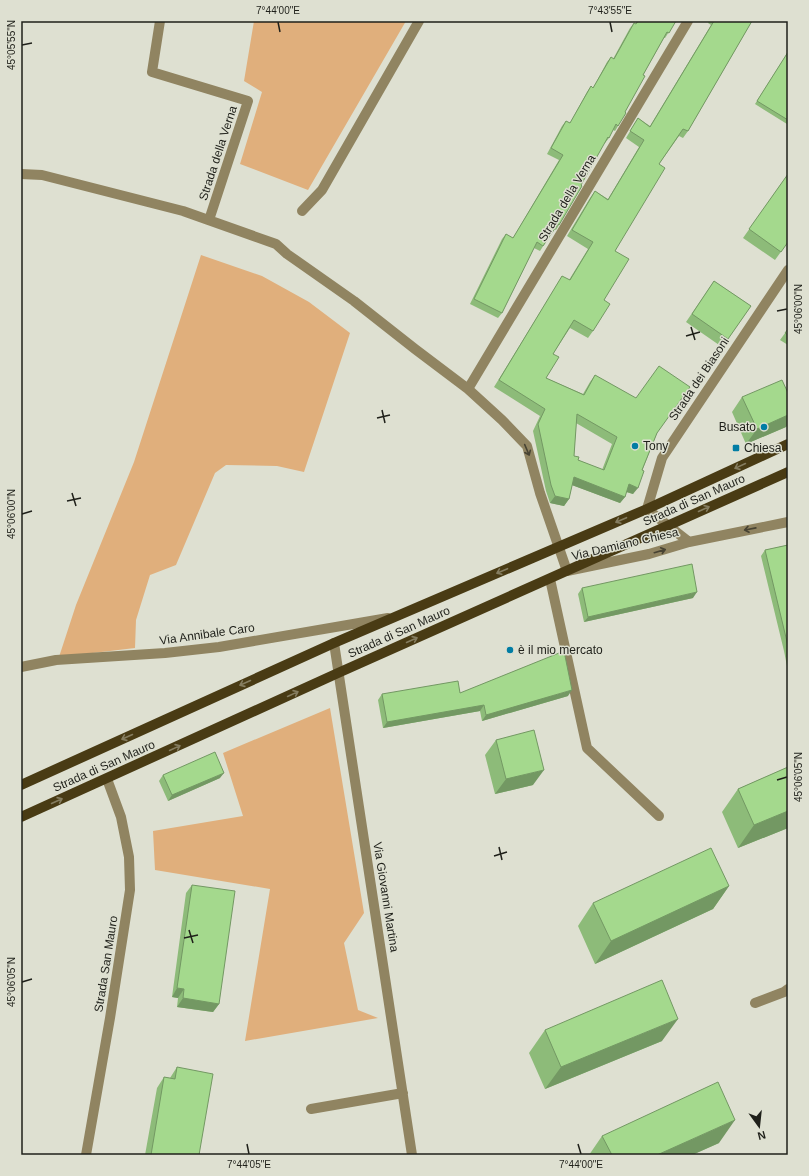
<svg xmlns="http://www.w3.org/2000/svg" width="809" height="1176" font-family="Helvetica,sans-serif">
<rect width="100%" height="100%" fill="#dee0d1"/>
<path fill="#e0af7c" d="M254 21H406L308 190 240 164 262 92 244 81Z
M201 255 262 276 309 302 350 333 304 472 277 466 226 465 215 473 176 565 150 575 136 620 135 648 59 657 76 605 134 462Z
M330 708 364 913 344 943 358 1010 378 1018 245 1041 270 889 155 870 153 831 243 816 223 753Z"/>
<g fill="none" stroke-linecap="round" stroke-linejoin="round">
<path stroke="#908461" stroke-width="10" d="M160 21 152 72 248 101 209 220
M21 174 42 175 183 211 276 244 287 254 354 301 415 349 468 389 502 420 527 446 540 493 567 571 649 554 689 542
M302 211 322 190 419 21
M788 270 662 458 647 509 689 542 788 522
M468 389 688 21
M550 579 587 748 659 816
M334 643 412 1155
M21 667 56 660 165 653 219 647 388 618
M755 1003 784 992 788 989
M311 1109 403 1093
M86 1155 110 1018 130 890 129 857 121 817 107 779"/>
<path stroke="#493b14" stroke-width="10" d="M21 785 334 643 647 509 788 444
M21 817 338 673 788 472"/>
</g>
<path fill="#8dbb79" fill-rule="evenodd" d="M637 21H676L665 38H664L643 75 618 126 615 131 613 130 609 138 605 143H604L559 225 556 230 554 229 540 251 534 248 502 313 498 318 470 304 502 239 506 234 513 238 559 160 547 154 562 126 566 121 570 123 587 92 591 86 593 88 607 62 611 57 613 59 630 28 634 23 636 24Z
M709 21H752L688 131 683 138 679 136 659 164 615 251 604 300 593 331 588 338 570 328 553 354 546 378 583 394 590 382 595 375 657 433 633 494 626 492 625 497 620 503 572 485 569 499 564 506 550 503 546 491 533 431 540 416 494 387 558 283 562 276 569 280 588 249 567 236 590 198 595 191 608 199 639 147 626 138 638 118 650 126 711 25 708 23ZM576 423 612 444 602 470 578 460 574 456Z
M788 52V122L787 124 755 104Z
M788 174V242L775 260 743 238Z
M714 281 751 306 722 347 686 322Z
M788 329V345L780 340Z
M788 393V424L786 427 746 444 732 412 742 397Z
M788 545V671L784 651 761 556 765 550Z
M582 588 693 598 584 622 578 594Z
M460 693 568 696 482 721 480 711 383 728 378 700 382 694Z
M496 740 533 785 495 794 485 755Z
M788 767V828L738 848 722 812 738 789Z
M163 775 220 778 168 801 159 781Z
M192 885 219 1004 213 1012 177 1007 178 998 172 997 186 893Z
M729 886 713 909 595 964 578 926 593 903Z
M545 1030 662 1041 545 1089 529 1053Z
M177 1067 199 1155H145L157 1088 164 1077 170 1078Z
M602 1136 719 1143 692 1155H589Z"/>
<path fill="#739863" d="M788 415V424L786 427 746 444 757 429Z
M574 477 625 497 620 503 569 484Z
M629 484 638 488 633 494 624 491Z
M555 496 569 499 564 506 550 503Z
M697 592 693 598 584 622 588 617Z
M572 690 568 696 482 721 486 715Z
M484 705 480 711 383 728 387 722Z
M544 770 533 785 495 794 506 779Z
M224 773 220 778 168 801 172 795Z
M788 811V828L738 848 754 825Z
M729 886 713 909 595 964 611 941Z
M177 988 184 989 178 998 172 997Z
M183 998 219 1004 213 1012 177 1007Z
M678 1019 662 1041 545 1089 561 1067Z
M735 1120 719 1143 692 1155H657Z"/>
<path fill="#a4d98d" stroke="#739863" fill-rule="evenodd" d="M638 21H676L669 33 667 32 643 75 645 76 625 112 626 113 618 126 616 124 609 138 608 137 581 185 582 186 559 225 558 224 543 246 537 242 502 313 474 299 506 234 513 238 563 155 551 148 566 121 570 123 591 86 593 88 611 57 614 59 634 23 636 24Z
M714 21H752L688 131 683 129 659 164 665 168 615 251 629 259 604 300 610 304 593 331 574 320 553 354 559 357 546 378 584 395 595 375 636 398 659 366 690 387 657 433 642 470 644 471 638 488 629 484 625 497 574 477 569 499 555 496 551 485 538 424 545 409 499 380 562 276 570 280 593 242 572 230 595 191 608 200 644 140 630 131 638 118 650 127ZM577 414 617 437 604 470 578 460 579 457 574 456Z
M788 52V120L757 101Z
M788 174V242L781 252 749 229Z
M714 281 751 306 728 339 692 314Z
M788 329V335L785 333Z
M782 380 788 393V415L757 429 742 397Z
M788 545V646L765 550Z
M692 564 697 592 588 617 582 588Z
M564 651 572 690 486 715 484 705 387 722 382 694 458 681 460 693Z
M534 730 544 770 506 779 496 740Z
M215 752 224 773 172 795 163 775Z
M788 767V811L754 825 738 789Z
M711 848 729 886 611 941 593 903Z
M192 885 235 891 219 1004 183 998 184 989 177 988Z
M662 980 678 1019 561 1067 545 1030Z
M177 1067 213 1074 199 1155H151L164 1077 175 1079Z
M718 1082 735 1120 657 1155H612L602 1136Z"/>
<defs><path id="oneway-shaft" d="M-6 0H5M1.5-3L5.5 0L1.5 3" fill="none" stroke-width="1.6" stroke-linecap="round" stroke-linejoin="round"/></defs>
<g stroke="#474333">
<use href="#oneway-shaft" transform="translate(527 450) rotate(67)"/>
<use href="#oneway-shaft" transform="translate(750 529) rotate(169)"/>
<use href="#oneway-shaft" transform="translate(660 551) rotate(-16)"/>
</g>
<g stroke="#857d60">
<use href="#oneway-shaft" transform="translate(740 466) rotate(155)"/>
<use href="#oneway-shaft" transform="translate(704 509) rotate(-24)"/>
<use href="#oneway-shaft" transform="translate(621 520) rotate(157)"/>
<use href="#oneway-shaft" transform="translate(502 571) rotate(157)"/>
<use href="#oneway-shaft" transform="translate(412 640) rotate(-24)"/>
<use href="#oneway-shaft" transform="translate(245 683) rotate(156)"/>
<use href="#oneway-shaft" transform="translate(293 694) rotate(-25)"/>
<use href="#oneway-shaft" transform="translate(127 737) rotate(156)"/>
<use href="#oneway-shaft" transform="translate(175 748) rotate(-25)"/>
<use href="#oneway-shaft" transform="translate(57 801) rotate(-24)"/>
</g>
<path fill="none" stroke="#1f201a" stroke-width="1.5" d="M278 22 280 32M610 22 612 32M22 45 32 43M777 311 787 309M691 327 695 340M686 336 700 332M382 410 385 423M377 418 390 415M72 493 76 506M67 501 81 498M22 514 32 511M777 780 787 777M499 847 502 860M494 856 507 852M189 930 193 943M184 938 198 935M22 982 32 979M247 1144 249 1154M578 1144 581 1154"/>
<g fill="#017da4" stroke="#dee0d1" stroke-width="1.5">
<circle cx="764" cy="427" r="4"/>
<circle cx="635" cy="446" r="4"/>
<rect x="732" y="444" width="8" height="8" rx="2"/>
<circle cx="510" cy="650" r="4"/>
</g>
<g text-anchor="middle" stroke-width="3" stroke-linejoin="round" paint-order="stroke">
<g font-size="12" fill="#1f201a" stroke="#dee0d1">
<text transform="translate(218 153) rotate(-72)" y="4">Strada della Verna</text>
<text transform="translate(567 198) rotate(-59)" y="4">Strada della Verna</text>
<text transform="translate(699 379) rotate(-56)" y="4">Strada dei Biasoni</text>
<text transform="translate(694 500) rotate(-24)" y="4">Strada di San Mauro</text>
<text transform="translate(625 544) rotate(-13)" y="4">Via Damiano Chiesa</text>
<text transform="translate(399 632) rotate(-24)" y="4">Strada di San Mauro</text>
<text transform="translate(207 634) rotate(-8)" y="4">Via Annibale Caro</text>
<text transform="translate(104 766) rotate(-24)" y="4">Strada di San Mauro</text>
<text transform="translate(386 897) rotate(81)" y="4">Via Giovanni Martina</text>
<text transform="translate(106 964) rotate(-81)" y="4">Strada San Mauro</text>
</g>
<g font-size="12" fill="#1f201a" stroke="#dee0d1" text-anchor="start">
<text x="756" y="431" text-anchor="end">Busato</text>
<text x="643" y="450">Tony</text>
<text x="744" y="452">Chiesa</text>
<text x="518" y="654">è il mio mercato</text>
</g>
</g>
<rect width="809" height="1176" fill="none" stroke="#dee0d1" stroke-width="44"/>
<g transform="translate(759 1126) rotate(165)" stroke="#dee0d1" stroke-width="3" paint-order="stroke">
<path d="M0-3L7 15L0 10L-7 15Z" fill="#1f201a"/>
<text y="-6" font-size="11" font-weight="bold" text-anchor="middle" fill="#1f201a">N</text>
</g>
<rect x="22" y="22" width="765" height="1132" fill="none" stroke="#1f201a" stroke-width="1.5"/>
<g font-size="10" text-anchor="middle" fill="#1f201a">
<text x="278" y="14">7°44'00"E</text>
<text x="610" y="14">7°43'55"E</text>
<text transform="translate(11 45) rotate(-90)" y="4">45°05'55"N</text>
<text transform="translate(798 309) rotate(-90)" y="4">45°06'00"N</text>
<text transform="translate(11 514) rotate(-90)" y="4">45°06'00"N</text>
<text transform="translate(798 777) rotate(-90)" y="4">45°06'05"N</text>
<text transform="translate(11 982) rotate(-90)" y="4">45°06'05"N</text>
<text x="249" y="1168">7°44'05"E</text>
<text x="581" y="1168">7°44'00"E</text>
</g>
</svg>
